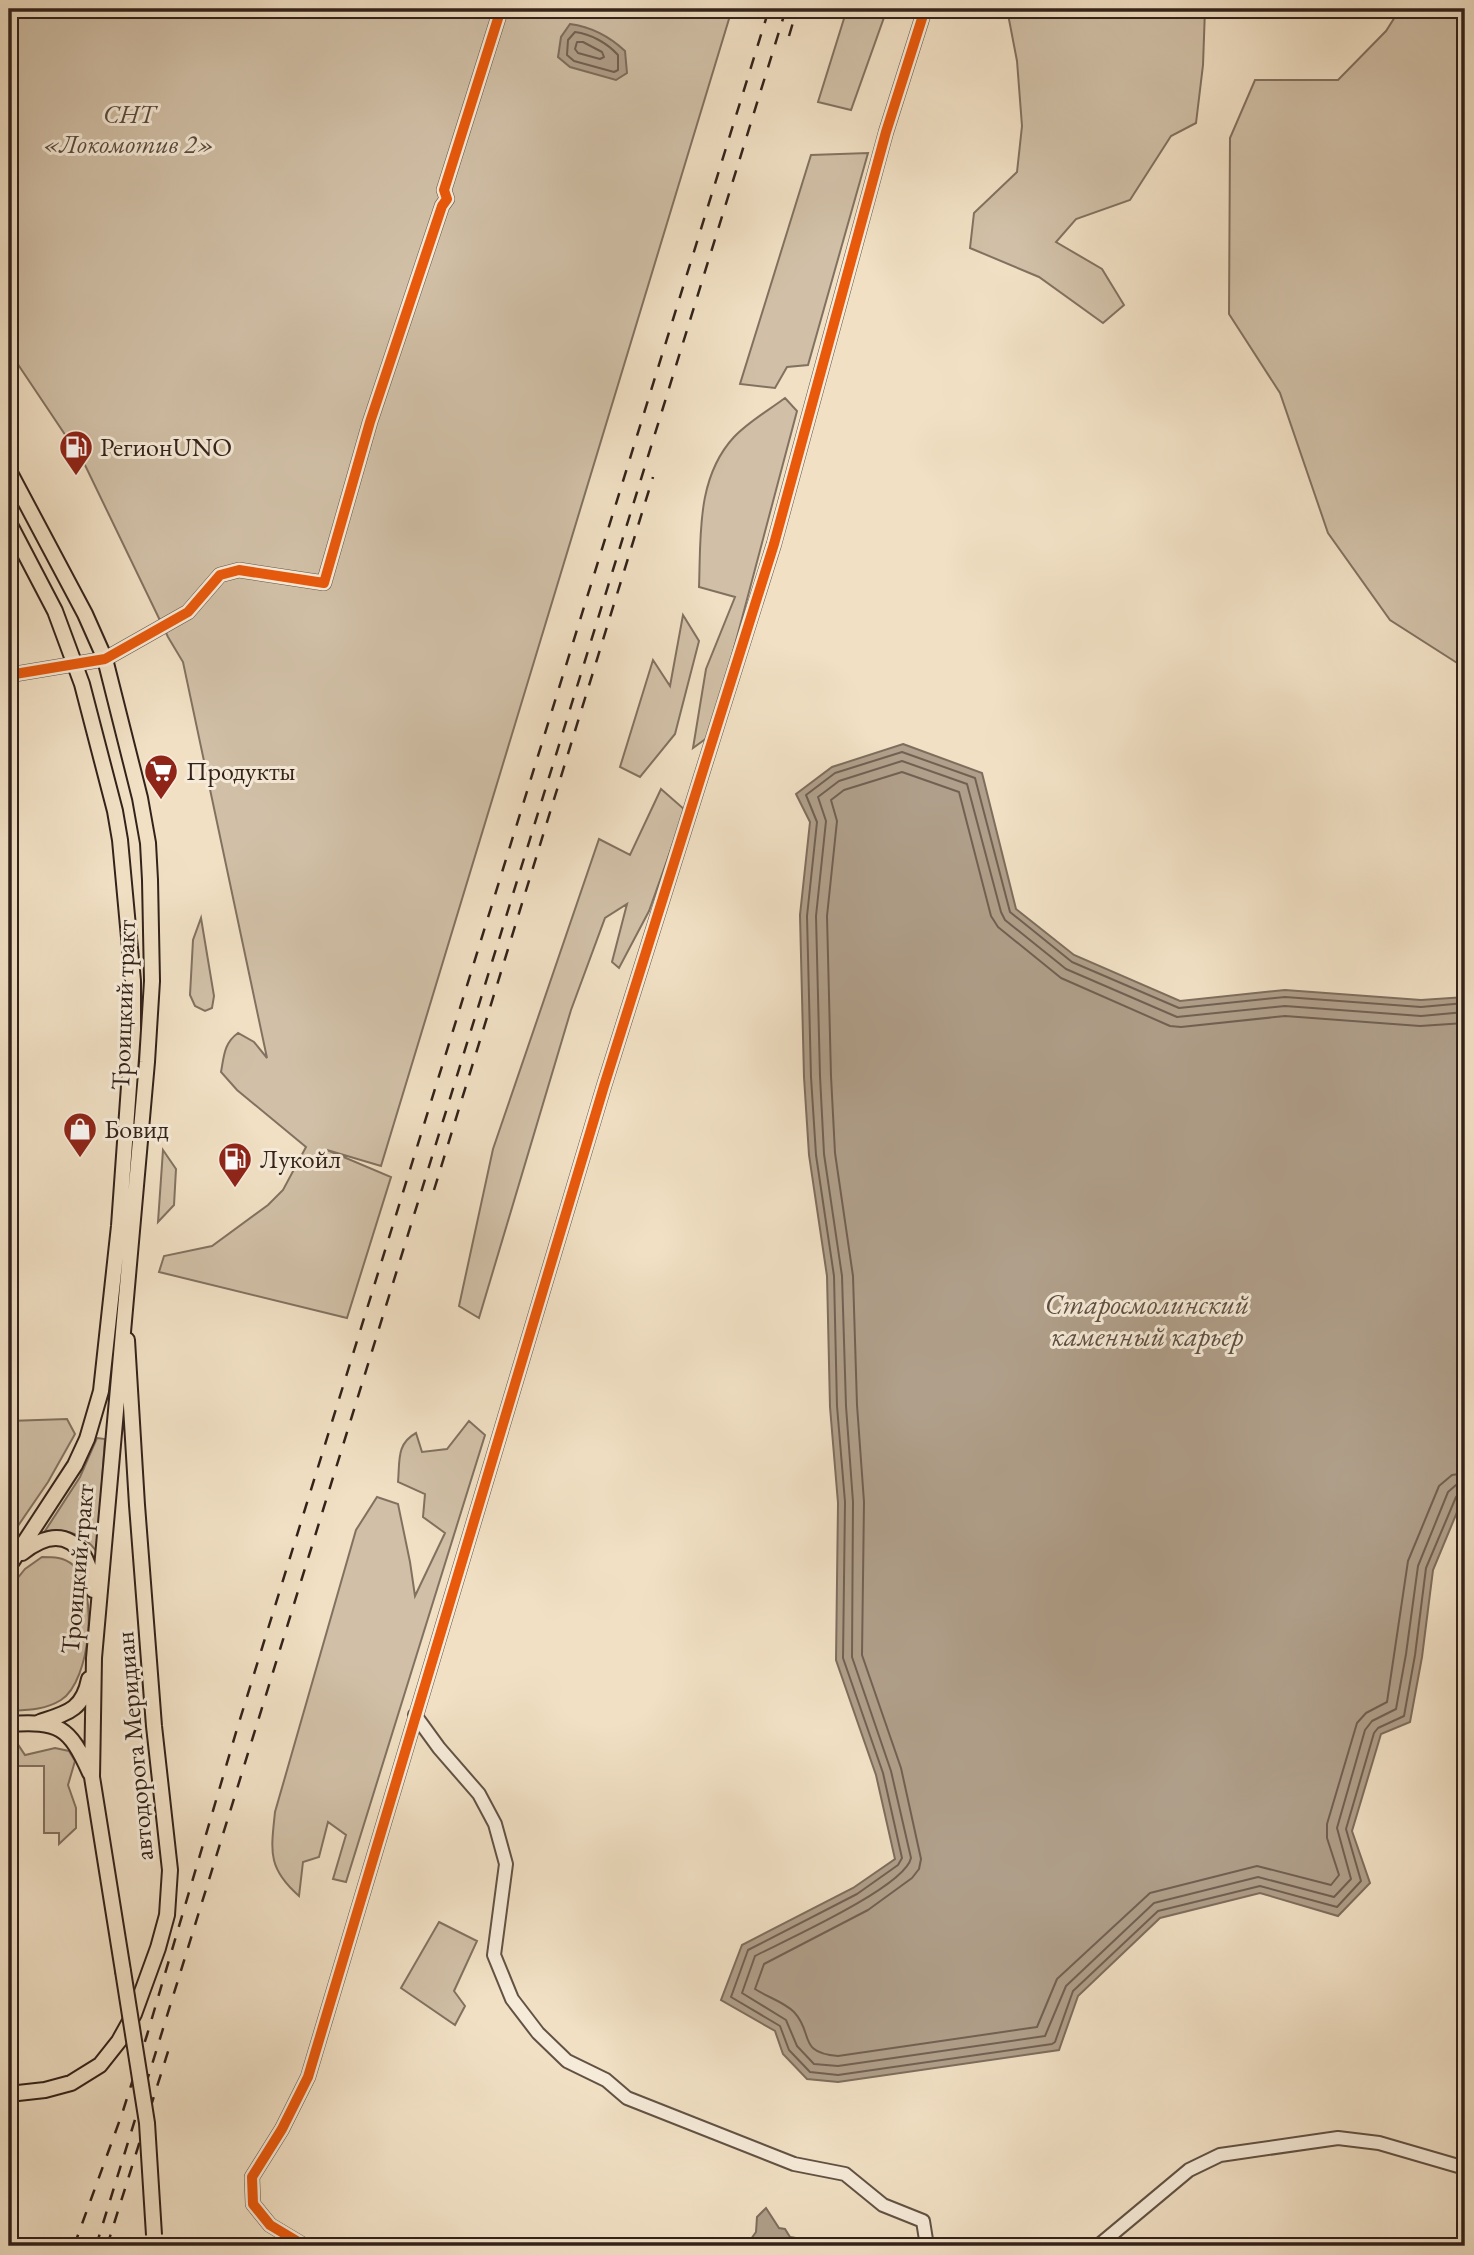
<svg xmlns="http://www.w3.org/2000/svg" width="1474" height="2255" font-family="'EB Garamond',serif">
<rect width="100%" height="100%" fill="#f1e0c4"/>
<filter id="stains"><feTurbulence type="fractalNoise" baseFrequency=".00286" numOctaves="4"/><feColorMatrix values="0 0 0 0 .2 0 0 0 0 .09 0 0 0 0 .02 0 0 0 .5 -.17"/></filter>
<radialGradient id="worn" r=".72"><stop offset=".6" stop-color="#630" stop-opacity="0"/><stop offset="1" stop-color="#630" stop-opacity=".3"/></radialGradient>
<path fill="#d1c0a7" stroke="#827160" stroke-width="2" d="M9 9H732L381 1166 327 1150 391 1177 347 1318 159 1272 164 1256 212 1246 268 1205 283 1190 306 1147 237 1090 221 1072C224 1056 224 1043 238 1033L254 1042 267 1058 183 662 168 637 84 463 9 351Z
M847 9H887L851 110 818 102Z
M1007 9H1205L1203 65 1196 123 1171 136 1130 200 1076 219 1056 242 1102 269 1124 305 1103 323 1039 277 970 248 974 213 1017 172 1022 126 1017 61Z
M1400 9H1465V668L1390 620 1328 533 1280 393 1229 314 1230 138 1255 80H1338L1386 31Z
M868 153 808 365 787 367 775 388 740 384 811 155Z
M785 398 797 411 711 735 693 748 706 669 735 597 699 587C701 537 696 478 734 437 748 422 769 410 785 398Z
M683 615 699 641 675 734 640 777 620 767 653 660 670 686Z
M661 789 685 810 649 911 619 968 612 962 627 904 605 918 571 1010 479 1318 459 1306 493 1149 599 839 630 855Z
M201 918 214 996 212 1008 205 1011 195 1006 190 995 193 940Z
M163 1150 176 1169 174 1205 158 1222Z
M67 1419 75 1434 48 1482 9 1539V1421Z
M469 1421 485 1435 346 1882 333 1879 346 1835 328 1822 319 1857 303 1862 299 1896C267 1868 271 1851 275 1812L356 1530 377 1497 398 1504 410 1562 415 1596 445 1533 423 1517 425 1494 398 1482C400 1461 396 1444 416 1433L422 1452 447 1449Z
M97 1438 105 1439 97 1552C84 1534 67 1529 45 1531L80 1477Z
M42 1557C53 1557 64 1557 73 1565 99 1588 91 1681 61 1700 45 1710 27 1710 9 1711V1589L25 1569Z
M9 1739 15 1740 25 1755 55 1748 69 1751 75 1761 68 1785 76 1808V1828L59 1844V1833H44V1766H9Z
M439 1922 477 1941 454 1991 465 2006 455 2025 401 1988Z"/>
<path fill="#b09f8a" stroke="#7e6d5d" stroke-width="2" d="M570 24C592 27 609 36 625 51L627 73 616 80 570 67 558 57 561 37Z
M903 744 982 773 1016 909 1074 955 1180 1001 1285 990 1421 1000 1465 997V1493L1433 1570 1422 1657 1410 1722 1381 1734 1352 1831 1370 1883 1338 1916 1260 1893 1160 1918 1078 1996 1059 2050 838 2082 807 2079 783 2054 775 2031 721 2000 742 1945 853 1888 895 1859 876 1775 836 1660 838 1503 830 1407 827 1276 809 1155 804 1077 800 915 810 822 796 794 832 767Z
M766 2208 779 2228 785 2229 790 2237 807 2240 813 2246H746L756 2232 757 2217Z"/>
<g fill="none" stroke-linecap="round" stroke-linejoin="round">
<path stroke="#726052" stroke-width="2" d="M575 32C591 34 607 43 618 55V70L614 72 574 61 567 55 568 40Z
M577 42H583L602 52 604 57 600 59 578 53 575 49Z
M1465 1003 1421 1007 1285 997 1179 1008 1072 962 1010 912 975 778 902 752 835 773 806 795 817 822 807 916 811 1077 816 1155 834 1276 837 1406 845 1502 843 1658 883 1773 902 1858 898 1865 857 1894 748 1950 731 1997 780 2026 789 2050 810 2072 838 2075 1052 2044 1055 2042 1073 1991 1158 1911 1260 1886 1337 1907 1361 1881 1346 1829 1374 1733 1378 1728 1404 1716 1415 1655 1426 1568 1456 1497 1460 1493 1465 1492
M1465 1012 1421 1016 1285 1006 1177 1017 1066 969 1005 920 1001 912 967 784 902 761 839 781 818 797 826 821 816 916 820 1076 824 1154 842 1276 846 1406 853 1502 852 1657 891 1771 911 1858C905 1887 784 1941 755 1956L742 1993 786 2020 797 2046 814 2064 838 2066 1045 2036 1066 1986 1154 1903 1258 1877 1334 1897 1351 1879 1337 1828 1365 1730 1372 1721 1396 1709 1406 1654 1418 1566 1448 1492 1456 1485 1465 1483
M1465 1023 1420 1026 1285 1016 1181 1027 1170 1026 1061 978 998 927 991 916 959 792 902 772 844 790 831 800 837 821 827 916 831 1076 835 1153 853 1276 857 1405 864 1502 862 1655 901 1768 921 1859 919 1869 912 1878 868 1910 764 1964 755 1989C767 1997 784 2002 794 2012 814 2033 797 2053 838 2056L1037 2027 1057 1979 1150 1893 1257 1866 1331 1885 1339 1875 1327 1838V1824L1357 1723 1366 1713 1387 1702 1408 1561 1439 1486 1452 1475 1465 1473"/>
<g stroke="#625244" stroke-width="16">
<path id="minor" d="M9 675 105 659 188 612 220 575 239 570 324 583 370 422 442 206 447 199 444 190 501 9
M415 1715 439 1748 479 1794 495 1824 506 1864 494 1955 512 1999 538 2033 567 2061 606 2080 627 2098 794 2164 845 2174 883 2205 923 2221 927 2246
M305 2246 270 2225 253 2204 252 2177 282 2129 308 2077 604 1086 774 544 886 132 925 9
M1098 2246 1189 2170 1220 2155 1338 2138 1379 2143 1465 2168"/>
</g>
<g stroke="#33221a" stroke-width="18">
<path id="major" d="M9 471 85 614 105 659 140 798 148 843 150 880 152 981 147 1062 94 1658 92 1777 123 1971
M9 523 55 611 82 684 115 811 120 840 133 981V1030L119 1226 101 1391 87 1439 75 1465 9 1566
M22 1553C62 1521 89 1544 93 1590
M40 1722C67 1713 83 1710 89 1679
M9 1724C59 1721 69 1726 90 1773
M9 2094 45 2090 71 2083 100 2065 119 2041 134 2014 158 1948 167 1915 170 1870 154 1726 137 1505 127 1340"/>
</g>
<use href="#minor" stroke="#f6ebd9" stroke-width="12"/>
<use href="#major" stroke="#f1e0c4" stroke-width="14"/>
<path stroke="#33221a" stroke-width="2.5" stroke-dasharray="12 12" stroke-linecap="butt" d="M789 36 797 9
M434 1190 653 477
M74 2246 122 2114 147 2035 237 1729 769 9
M96 2246 786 9
M107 2246 171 2042"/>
<g stroke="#33221a" stroke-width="18" stroke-linecap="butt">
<path id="major-bridge" d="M123 1971 147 2123 154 2235"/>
</g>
<use href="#major-bridge" stroke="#f1e0c4" stroke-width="14"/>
<g stroke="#f6ebd9" stroke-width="15">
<path id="cycleway" d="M9 675 105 659 188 612 220 575 239 570 324 583 370 422 442 206 447 199 444 190 501 9
M305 2246 270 2225 253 2204 252 2177 282 2129 308 2077 604 1086 774 544 886 132 925 9"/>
</g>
<use href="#cycleway" stroke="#e8590c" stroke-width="10"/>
</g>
<defs>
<g id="fuel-pin" transform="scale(1.75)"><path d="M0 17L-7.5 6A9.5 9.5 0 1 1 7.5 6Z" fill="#8f2418" stroke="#f6ebd9"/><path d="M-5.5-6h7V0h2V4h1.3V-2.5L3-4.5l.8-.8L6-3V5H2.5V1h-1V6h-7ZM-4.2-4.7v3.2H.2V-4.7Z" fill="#fff"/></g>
<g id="supermarket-pin" transform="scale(1.75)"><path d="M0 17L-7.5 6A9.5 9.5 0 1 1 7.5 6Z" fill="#8f2418" stroke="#f6ebd9"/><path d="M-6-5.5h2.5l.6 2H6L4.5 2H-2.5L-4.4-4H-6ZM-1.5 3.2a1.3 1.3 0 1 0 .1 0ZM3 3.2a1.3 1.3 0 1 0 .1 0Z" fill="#fff"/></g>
<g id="shop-pin" transform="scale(1.75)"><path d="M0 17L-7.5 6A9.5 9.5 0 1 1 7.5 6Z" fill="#8f2418" stroke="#f6ebd9"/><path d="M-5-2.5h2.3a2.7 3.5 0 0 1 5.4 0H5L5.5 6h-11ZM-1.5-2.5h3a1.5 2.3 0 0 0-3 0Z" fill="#fff"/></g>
</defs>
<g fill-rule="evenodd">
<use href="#fuel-pin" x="76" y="447"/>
<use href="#supermarket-pin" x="161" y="771"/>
<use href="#shop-pin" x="80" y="1129"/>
<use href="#fuel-pin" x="235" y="1159"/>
</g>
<g text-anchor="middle" stroke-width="6" stroke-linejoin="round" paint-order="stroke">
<g font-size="26" font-style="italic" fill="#5a4a3d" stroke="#f6ebd9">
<text x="129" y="123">СНТ<tspan x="129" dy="30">«Локомотив 2»</tspan></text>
</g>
<g font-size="26" fill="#33221a" stroke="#f6ebd9" text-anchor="start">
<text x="100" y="456">РегионUNO</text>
<text x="186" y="780">Продукты</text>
<text x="104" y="1138">Бовид</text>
<text x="260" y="1168">Лукойл</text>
</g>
<g font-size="26" fill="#33221a" stroke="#f6ebd9">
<text transform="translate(123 1005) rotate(-88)" y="9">Троицкий тракт</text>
<text transform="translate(77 1569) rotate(-85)" y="9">Троицкий тракт</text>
<text transform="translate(134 1746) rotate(-95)" y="9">автодорога Меридиан</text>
</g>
<g font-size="28" font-style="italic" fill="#5f4e41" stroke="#f6ebd9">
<text x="1147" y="1314">Старосмолинский<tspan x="1147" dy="32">каменный карьер</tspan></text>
</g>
</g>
<rect width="1474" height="2255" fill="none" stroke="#f1e0c4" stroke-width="35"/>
<rect x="10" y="10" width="1453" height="2234" fill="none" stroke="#33221a" stroke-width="3.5"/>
<rect x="18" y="18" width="1439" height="2220" fill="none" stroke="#33221a" stroke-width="2"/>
<rect width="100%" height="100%" filter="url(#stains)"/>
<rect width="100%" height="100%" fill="url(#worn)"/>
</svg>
